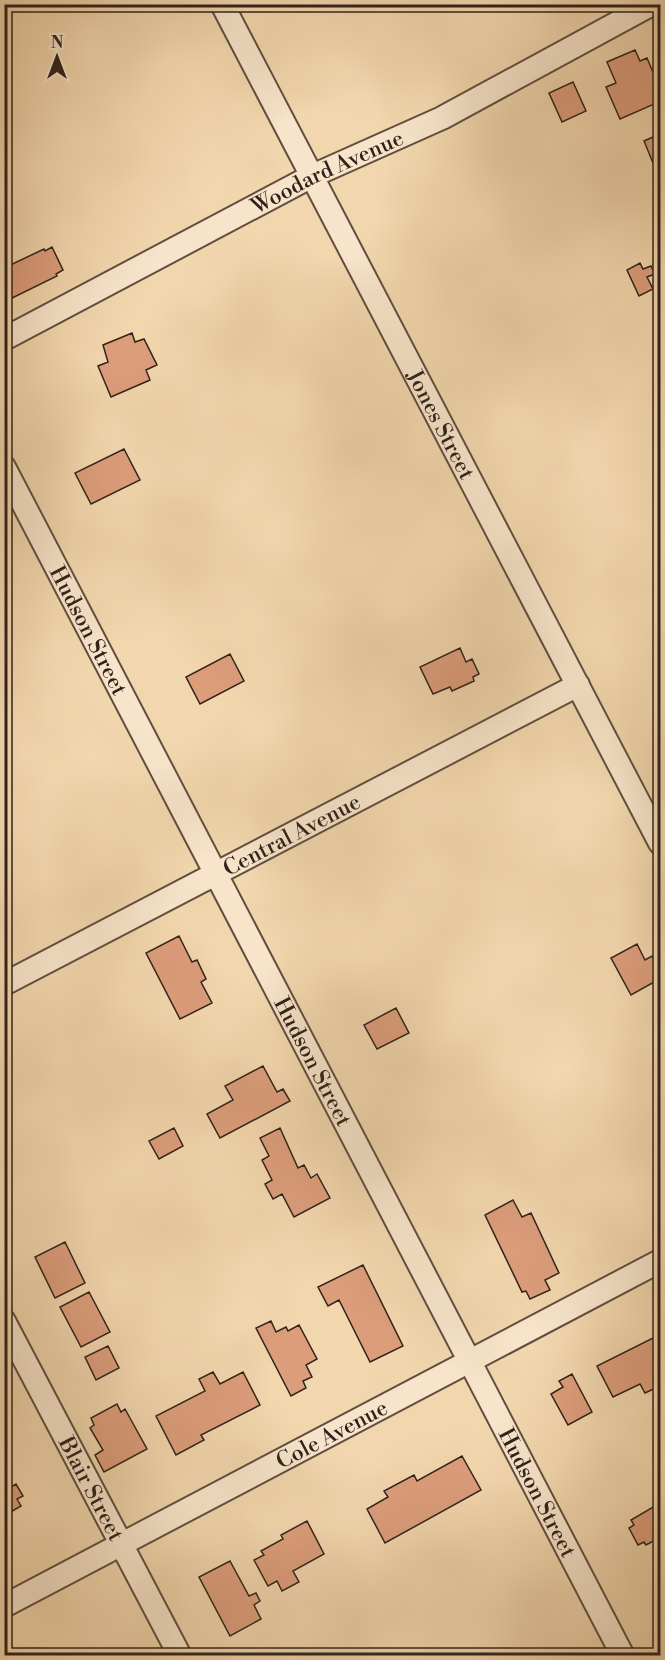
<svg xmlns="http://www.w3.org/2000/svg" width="665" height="1660" font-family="'Libre Bodoni',serif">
<rect width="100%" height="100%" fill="#f2d6ad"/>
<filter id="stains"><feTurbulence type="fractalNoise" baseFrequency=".00333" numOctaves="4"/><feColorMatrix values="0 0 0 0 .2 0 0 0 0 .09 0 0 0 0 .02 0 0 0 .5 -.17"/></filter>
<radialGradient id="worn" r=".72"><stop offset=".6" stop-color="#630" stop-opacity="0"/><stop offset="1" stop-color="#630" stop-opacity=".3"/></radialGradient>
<path fill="#dc9d7b" stroke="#30221a" stroke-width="1.5" d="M635 50 640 61 647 58 660 89 655 94 659 102 620 119 606 87 616 83 607 62Z
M573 82 586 111 562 122 549 93Z
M660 134V180L644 141Z
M52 247 63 270 56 274 57 276 4 302V268L44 249 45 251Z
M640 263 643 269 651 266 655 274 647 277 653 289 639 296 627 270Z
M132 333 135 342 144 339 157 365 146 370 150 380 111 397 98 366 108 362 103 345Z
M124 449 140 480 91 504 75 473Z
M460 648 466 662 472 659 479 674 473 677 474 681 452 691 450 687 433 694 420 667Z
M230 654 244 681 200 704 186 677Z
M179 936 192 962 197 960 206 979 201 982 212 1003 180 1019 146 953Z
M637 944 645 960 652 956 660 974 654 978 656 981 631 995 611 958Z
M396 1008 409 1033 377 1049 364 1025Z
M263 1066 277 1092 283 1089 290 1101 220 1138 207 1114 233 1100 225 1086Z
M174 1128 183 1146 159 1159 149 1141Z
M280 1128 298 1168 304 1165 311 1178 317 1174 330 1198 294 1217 282 1194 273 1199 265 1184 272 1180 262 1160 269 1156 260 1138Z
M513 1200 522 1217 531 1213 559 1273 545 1280 550 1290 530 1299 526 1291 522 1292 485 1215Z
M65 1242 85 1283 55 1298 35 1257Z
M363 1265 403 1346 370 1362 339 1300 328 1306 318 1287Z
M89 1292 110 1332 81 1347 60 1307Z
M271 1321 276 1332 286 1327 288 1331 299 1325 317 1359 306 1365 312 1377 303 1381 306 1388 291 1396 256 1328Z
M655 1337 660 1348V1386L645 1393 640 1384 613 1397 597 1366Z
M108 1346 119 1368 96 1380 85 1357Z
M213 1372 220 1384 243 1372 260 1405 201 1435 204 1440 176 1455 156 1416 205 1391 199 1379Z
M572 1374 592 1412 568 1425 551 1394 563 1387 559 1381Z
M117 1404 121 1412 125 1409 147 1449 104 1472 95 1455 103 1450 90 1428 94 1425 91 1418Z
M462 1456 481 1490 385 1543 367 1509 388 1497 384 1491 414 1475 417 1481Z
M4 1475 11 1487 16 1484 23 1496 17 1499 21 1506 4 1516Z
M660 1503V1544L657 1539 646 1545 644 1542 638 1545 629 1528 634 1525 631 1520Z
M307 1521 324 1554 293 1571 299 1582 282 1591 277 1581 268 1586 254 1560 264 1555 261 1551 283 1539 281 1535Z
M230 1561 249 1596 256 1593 260 1601 254 1605 261 1619 230 1636 199 1577Z"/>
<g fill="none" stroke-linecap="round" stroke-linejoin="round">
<g stroke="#604f3f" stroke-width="26">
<g id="street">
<path id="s1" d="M222 4 660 843"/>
<path id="s2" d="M4 339 312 176 442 118 652 4"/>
<path id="s3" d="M4 467 623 1656"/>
<path id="s4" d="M4 984 578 685"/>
<path id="s5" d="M4 1321 180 1656"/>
<path id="s6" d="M4 1606 660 1261"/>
</g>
</g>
<use href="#street" stroke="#f7e4ca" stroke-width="22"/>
</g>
<g text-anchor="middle" stroke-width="5" stroke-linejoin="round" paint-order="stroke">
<g font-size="22" fill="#30221a" stroke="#f7e4ca">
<text dy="8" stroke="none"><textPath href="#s2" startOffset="364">Woodard Avenue</textPath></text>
<text dy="8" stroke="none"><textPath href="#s1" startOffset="474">Jones Street</textPath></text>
<text dy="8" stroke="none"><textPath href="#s3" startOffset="184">Hudson Street</textPath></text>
<text dy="8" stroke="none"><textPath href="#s4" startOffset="324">Central Avenue</textPath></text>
<text dy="8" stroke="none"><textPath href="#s3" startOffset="670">Hudson Street</textPath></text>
<text dy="8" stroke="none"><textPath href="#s6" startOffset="370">Cole Avenue</textPath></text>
<text dy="8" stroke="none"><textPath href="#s5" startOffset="189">Blair Street</textPath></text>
<text dy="8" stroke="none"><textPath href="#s3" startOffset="1156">Hudson Street</textPath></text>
</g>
</g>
<rect width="665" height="1660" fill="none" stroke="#f2d6ad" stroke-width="24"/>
<rect x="6" y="6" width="653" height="1648" fill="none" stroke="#30221a" stroke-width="3"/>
<rect x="12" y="12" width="641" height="1636" fill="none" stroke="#30221a" stroke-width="1.5"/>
<g transform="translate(57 57)" stroke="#f7e4ca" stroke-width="4.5" paint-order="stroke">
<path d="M0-4.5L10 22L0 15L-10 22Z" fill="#30221a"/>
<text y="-9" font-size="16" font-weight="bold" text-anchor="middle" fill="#30221a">N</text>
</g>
<rect width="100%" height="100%" filter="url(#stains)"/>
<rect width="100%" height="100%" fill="url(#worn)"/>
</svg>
